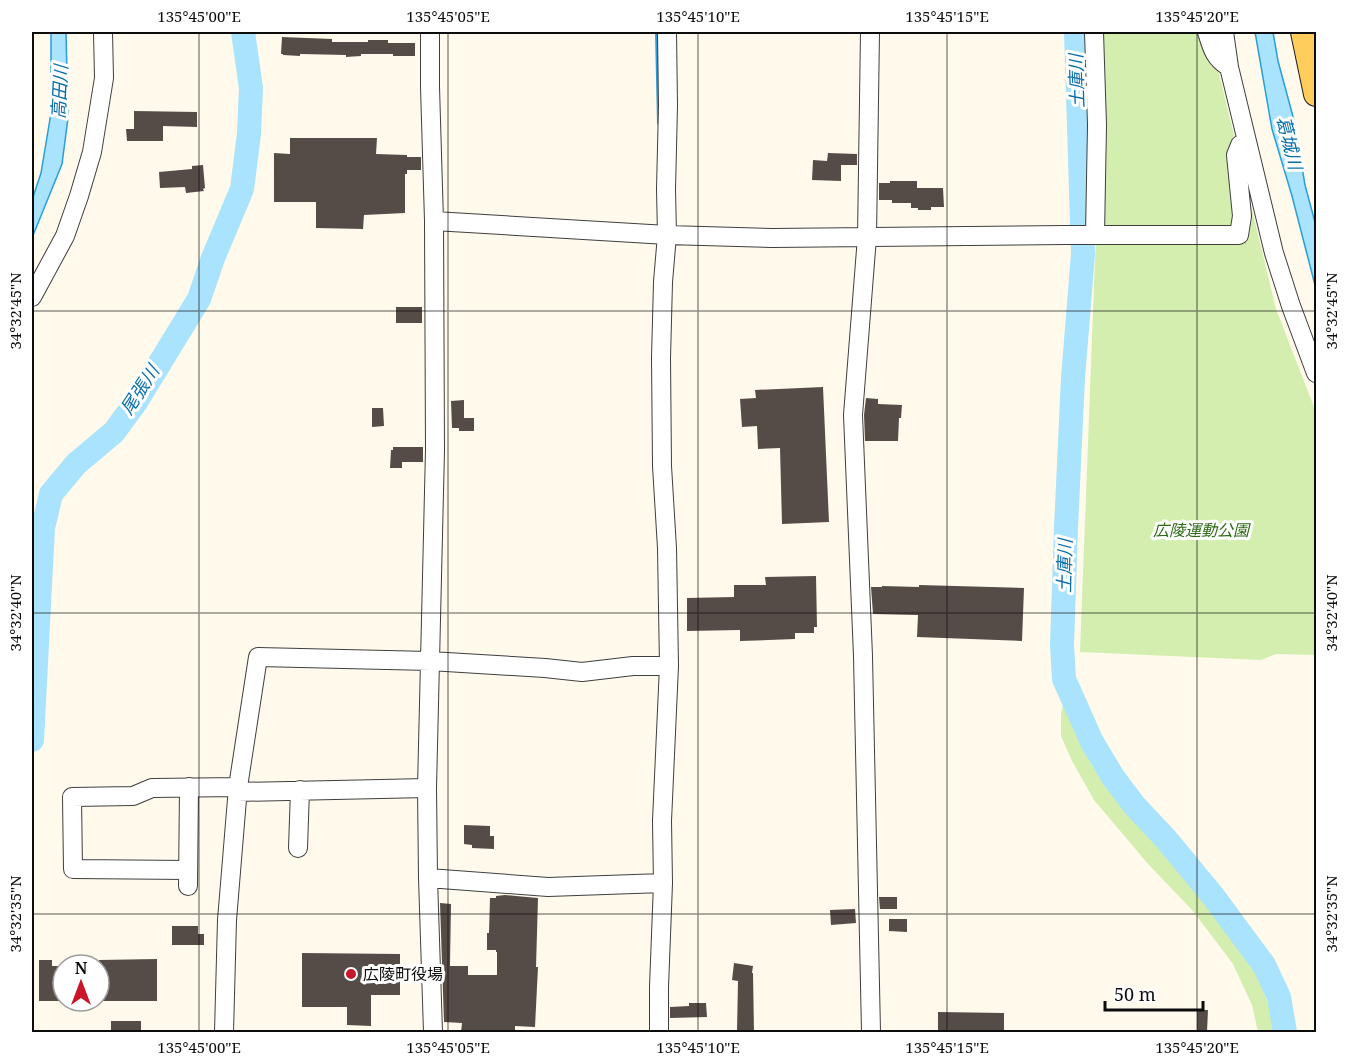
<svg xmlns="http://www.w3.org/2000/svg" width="1348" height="1064" font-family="'Noto Serif','Noto Sans JP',serif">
<rect width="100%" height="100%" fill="#fffaeb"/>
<path fill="#d4eeb0" d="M1087 32H1209L1276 309 1316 412V655L1276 654 1261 660 1080 652 1096 234Z
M1063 705 1091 764 1104 784 1218 916 1245 953 1264 992 1271 1012 1273 1032H1258L1252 1005 1233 964 1193 911 1149 865 1094 800 1072 761 1061 736V714Z"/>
<path fill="#a9e3fd" stroke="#289fdb" stroke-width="1.5" d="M51 32H66L68 118 62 164 32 238V200L41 173 51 113Z
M1255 32H1273L1278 61 1295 124 1305 185 1316 226V289L1292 196 1272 129Z"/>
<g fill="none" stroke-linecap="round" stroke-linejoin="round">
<path stroke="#289fdb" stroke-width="4" d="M657 32 659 123"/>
<path stroke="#a9e3fd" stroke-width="24" d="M1076 32 1083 254 1073 378 1066 528 1062 645 1064 679 1092 742 1113 777 1134 805 1165 838 1213 896 1264 965 1279 997 1285 1032
M32 740 43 528 51 494 76 464 114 432 136 402 199 299 213 258 242 189 249 134 251 88 243 32"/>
</g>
<path fill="#564c47" d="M282 37 332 39V42H368V40H388V43H415V56H393V54H361V56L346 57V55L300 54V56L283 55V54H281Z
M134 111 197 112V127L163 126V141H127L126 129H134Z
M290 138H377L376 154 407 155V157H421V170H407V174H405V213L364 215 363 229 316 228V202H274V153L290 154Z
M828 153 857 154V165H841V181L812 180 813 160 827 161Z
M203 165 205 188 203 189 204 191 186 193 185 187 160 188 159 172 192 169V166Z
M890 181H917V188H943L944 207H931V210H918V208H911V203H892V200H879V183H890Z
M396 307H422V323H396Z
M823 387 829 522 782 524 780 448 758 449 757 426 742 427 740 399 756 398 755 390Z
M866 398 878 399V404L902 405 901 418H899L898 441H865L864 415Z
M464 400V418H474V431H459V428H452L451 401Z
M372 408H383L384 426 372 427Z
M393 447H423V462H402V468H390L391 450H393Z
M816 576 817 627H814V633H795V639L740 641V630L687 631V598L734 597V585H766L765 577Z
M919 585 1024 588 1022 641 917 637 918 615 873 614 871 587H882V586L919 587Z
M464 825 490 826V836H494V849L472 848V845L464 844Z
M505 895 538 898 536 967H538L535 1027 515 1026V1032H461L462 1023 444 1022 440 903 451 904 450 966H468V975H497V952H496V950H487V933H489L490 898H496V896Z
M879 897H897V909H880Z
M855 909 856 923 831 925 830 910Z
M889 919H907V932L889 931Z
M172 926H198V934H204V945H172Z
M302 953 400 954V995H371V1026L347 1025V1007H302Z
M157 959V1001H99V960Z
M39 960H52V966H63V1001H39Z
M734 963 753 966 752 973H753L754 1031 737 1032 738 981 732 980Z
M689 1003H706L707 1017 670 1018V1007L689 1006Z
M1197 1010H1208L1207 1032H1197Z
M938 1012 1004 1013V1032H938Z
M111 1021H141V1032H111Z"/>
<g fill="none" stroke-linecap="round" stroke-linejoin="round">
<g stroke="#3f3f3f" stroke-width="20">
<path id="minor" d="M430 32V87L434 221 435 450 427 788 428 878 433 1032
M870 32 867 237 853 415 863 656 871 1032
M1094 32 1097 125 1095 235
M1207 32C1212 48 1214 58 1229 67
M1224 32 1229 67 1274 253 1291 306 1316 373
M434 221 667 235 772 238 1066 235H1239L1242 216 1236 155 1240 145 1247 143
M32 297 65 236 79 196 92 152 104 78 103 32
M237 792 427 788
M298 848 300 790
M188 870 73 869 72 797 133 796 152 788 238 787
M428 878 548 887 663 883
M188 886 189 787
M224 1032 227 920 238 787 258 657 430 661 545 668 582 672 633 666H669
M659 1032V987L663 883 662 821 669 666 667 548 662 466 661 358 663 282 667 235 666 189 668 106 667 32"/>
</g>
<g stroke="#1d1d1d" stroke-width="26">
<path id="major" d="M1303 32 1316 94"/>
</g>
<use href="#minor" stroke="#fff" stroke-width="18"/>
<use href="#major" stroke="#ffcd5b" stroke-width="24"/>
</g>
<path fill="none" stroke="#0c0c0c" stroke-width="1.5" stroke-opacity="0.45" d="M199 32V1032M448 32V1032M698 32V1032M947 32V1032M1197 32V1032M32 311H1316M32 613H1316M32 914H1316"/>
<circle fill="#ca162a" stroke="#fff" stroke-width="2" cx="351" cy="974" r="6"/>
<g text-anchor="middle" stroke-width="6" stroke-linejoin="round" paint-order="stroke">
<g font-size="16" font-style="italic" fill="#2d6a16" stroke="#fff">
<text x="1201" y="536">広陵運動公園</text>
</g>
<g font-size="16" fill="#0c0c0c" stroke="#fff" text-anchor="start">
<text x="363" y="980">広陵町役場</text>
</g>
<g font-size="18" font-style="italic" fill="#096eaa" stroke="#fff">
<text transform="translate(1077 81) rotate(-92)" y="6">土庫川</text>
<text transform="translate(60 92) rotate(-87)" y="6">高田川</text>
<text transform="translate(1289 143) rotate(76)" y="6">葛城川</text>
<text transform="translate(140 390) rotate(-57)" y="6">尾張川</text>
<text transform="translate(1065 566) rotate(-89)" y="6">土庫川</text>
</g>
</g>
<rect width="1348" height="1064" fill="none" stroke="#ffffff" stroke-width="66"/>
<g transform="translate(81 983)"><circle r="28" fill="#ffffff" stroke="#9e9e9e" stroke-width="1.5"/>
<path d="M0-4.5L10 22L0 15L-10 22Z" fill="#ca162a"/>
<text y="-9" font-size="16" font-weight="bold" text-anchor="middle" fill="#0c0c0c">N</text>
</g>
<path d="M1105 1001v9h98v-9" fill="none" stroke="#0c0c0c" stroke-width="3"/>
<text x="1114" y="1001" font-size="18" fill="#0c0c0c" stroke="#ffffff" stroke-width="4.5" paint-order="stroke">50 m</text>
<rect x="33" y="33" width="1282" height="998" fill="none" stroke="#0c0c0c" stroke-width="2"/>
<g font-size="15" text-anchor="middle" fill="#0c0c0c">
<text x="199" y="22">135°45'00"E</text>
<text x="448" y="22">135°45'05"E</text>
<text x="698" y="22">135°45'10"E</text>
<text x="947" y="22">135°45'15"E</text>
<text x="1197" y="22">135°45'20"E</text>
<text transform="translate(16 311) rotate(-90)" y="5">34°32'45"N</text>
<text transform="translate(1332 311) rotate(-90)" y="5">34°32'45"N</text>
<text transform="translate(16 613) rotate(-90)" y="5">34°32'40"N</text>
<text transform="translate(1332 613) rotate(-90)" y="5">34°32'40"N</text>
<text transform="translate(16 914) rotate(-90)" y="5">34°32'35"N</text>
<text transform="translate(1332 914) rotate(-90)" y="5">34°32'35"N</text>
<text x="199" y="1053">135°45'00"E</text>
<text x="448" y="1053">135°45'05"E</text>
<text x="698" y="1053">135°45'10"E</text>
<text x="947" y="1053">135°45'15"E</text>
<text x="1197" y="1053">135°45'20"E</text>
</g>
</svg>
